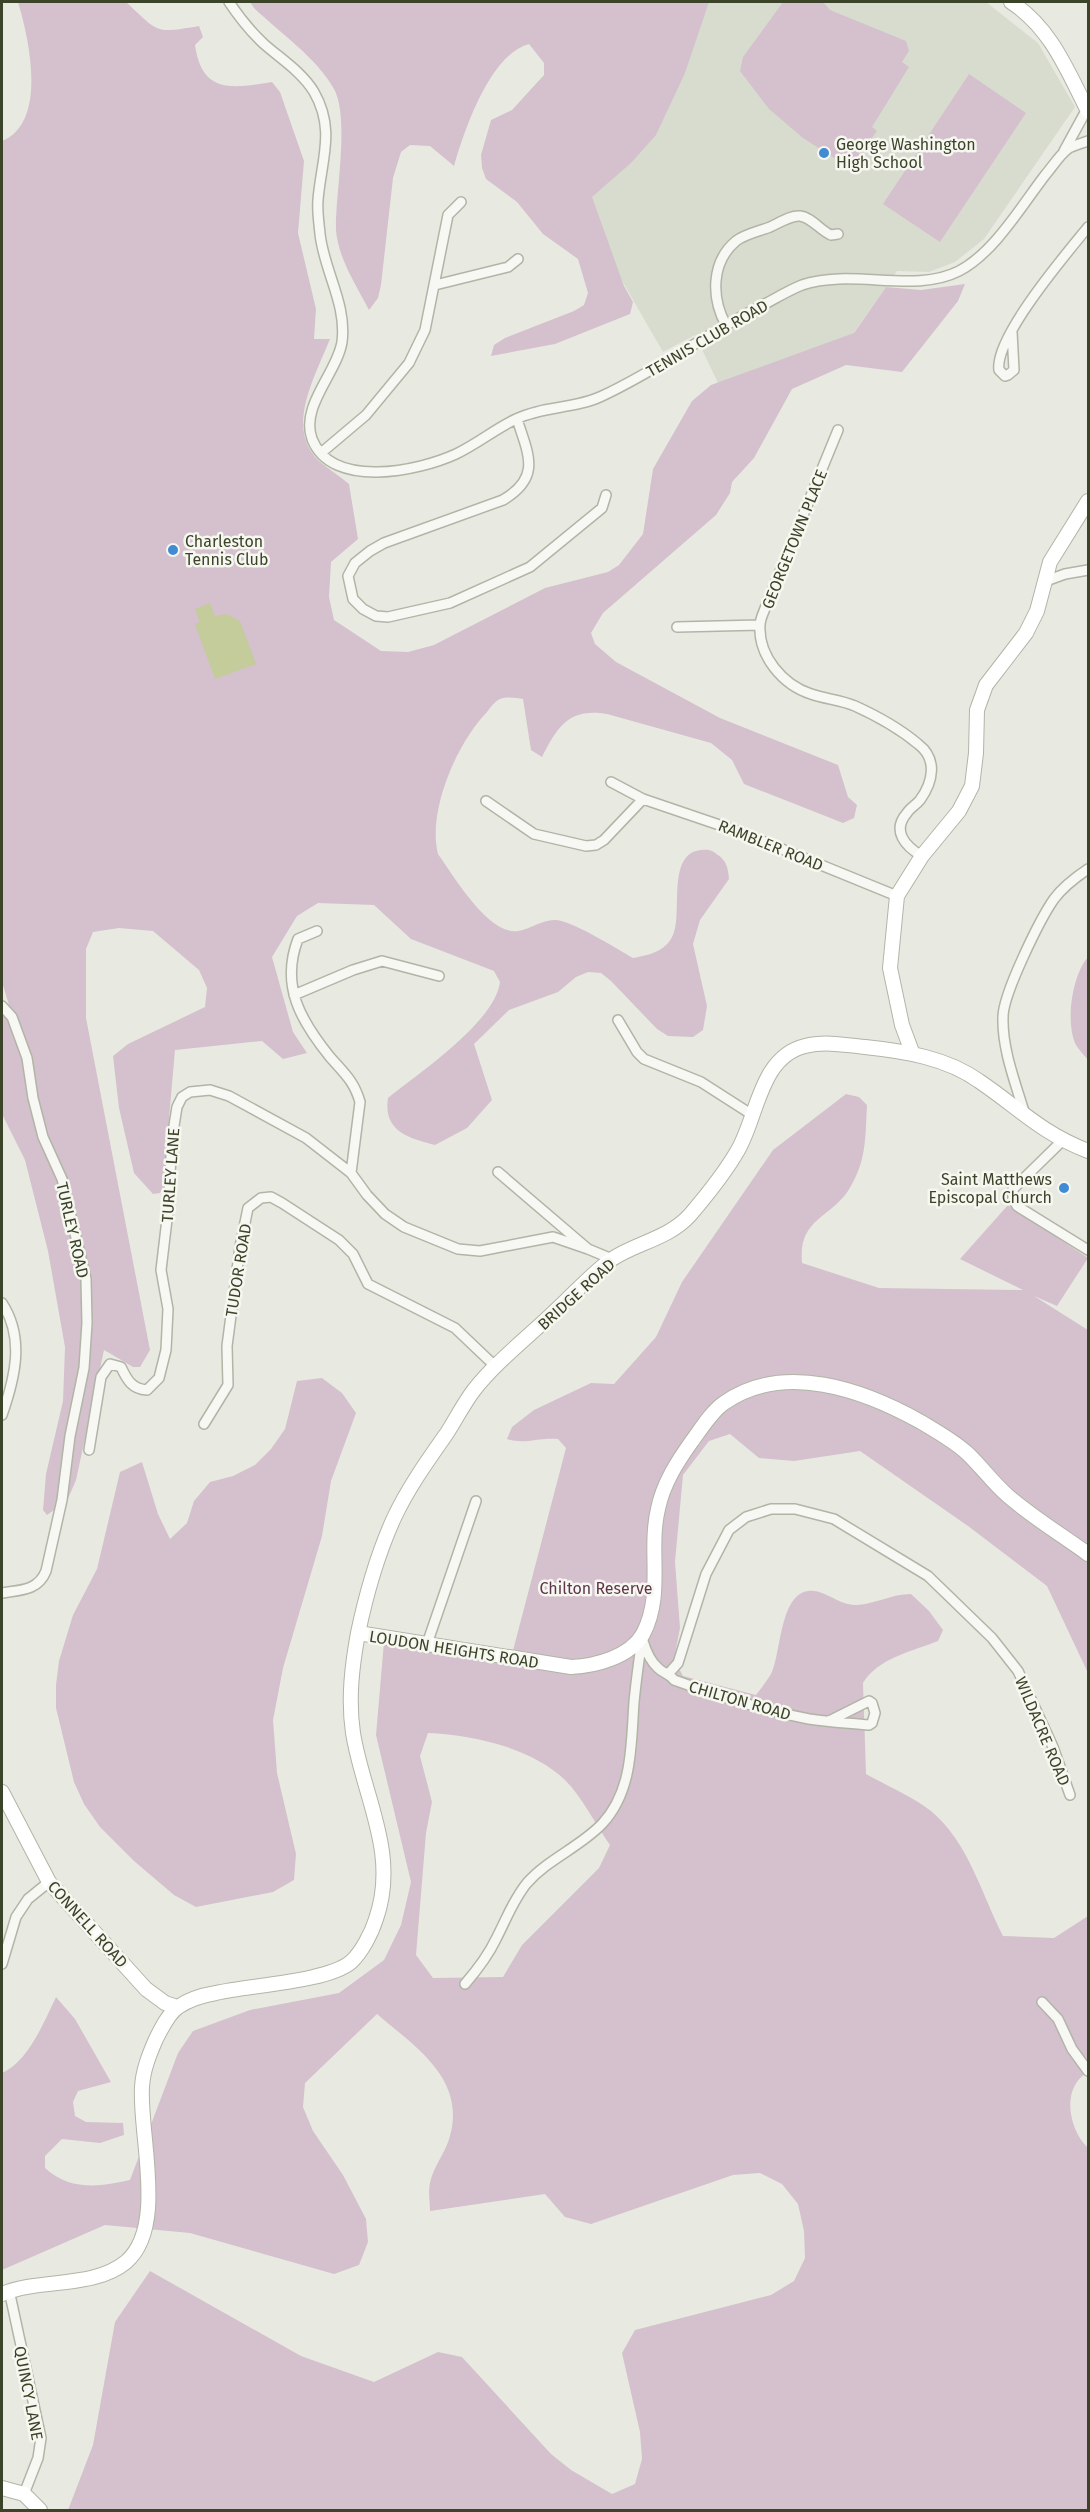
<svg xmlns="http://www.w3.org/2000/svg" width="1090" height="2512" font-family="'Fira Sans',sans-serif">
<rect width="100%" height="100%" fill="#e8eae1"/>
<path fill="#d8dccf" d="M701 2H986L1038 43 1075 107 984 239 955 262 929 272 897 271 848 341 718 383 695 335 663 352 575 199Z"/>
<path fill="#d4c1cd" fill-rule="evenodd" d="M18 2H126C159 32 153 34 199 26L203 37 195 45C202 95 233 88 272 82L280 92 304 161 298 233 316 309 314 339H330C316 375 284 428 319 461 328 469 340 476 349 484L358 539 331 562 329 597 334 620 381 651 408 652 434 645 545 588 608 572 619 565 643 534 653 469 692 401 711 385 854 333 886 287 921 290 965 284 958 301 902 372 846 365 792 389 754 458 732 482 730 493 716 515 603 613 591 633 595 644 616 662 720 718 838 765 848 797 857 805 854 818 843 823 744 784 732 760 711 743 607 714C569 708 558 726 542 757L531 750 523 699C516 698 508 696 500 699 495 701 490 708 487 712 457 743 427 811 438 854 453 875 489 936 518 931 530 929 542 920 554 920 570 919 617 949 633 958 650 955 668 951 674 932 682 911 667 853 701 850 709 849 712 850 718 855 727 861 728 869 729 879L700 920 693 944 707 1006 703 1030 693 1037 668 1036 657 1029 611 981 601 973 588 972 576 977 558 992 509 1010 474 1044 492 1100 467 1128 435 1145C408 1138 383 1131 388 1098 420 1072 495 1022 500 982L494 971 411 939 374 905 318 903 297 916 272 957 293 1032 307 1053 283 1059 262 1041 175 1050 163 1187 160 1193 153 1194 134 1173 119 1108 113 1056 128 1044 205 1007 207 988 199 970 153 931 119 928 93 932 86 949V1018L150 1350 140 1367H133L104 1350 76 1480 67 1501 47 1515 43 1510 46 1474 63 1401 65 1347 48 1251 25 1160 2 1114V1016L9 1005 2 982V141C48 122 29 39 18 2Z
M250 2H709L685 73 656 135 631 163 592 197 624 286 633 302 630 314 555 344 491 356 494 345 505 338 574 311 584 305 588 293 578 259 543 234 517 202 486 179 482 168 481 155 491 120 512 110 544 75V63L529 44C490 54 464 131 454 166L430 146 410 145 401 152 393 178 381 285 378 298 369 310C356 285 338 258 336 230 335 195 350 118 334 89 316 57 280 33 254 8Z
M783 2H823L830 10 906 41 909 51 902 62 909 67 872 127 877 131 850 168 803 138 769 109 740 71 743 57Z
M969 74 1026 113 940 242 883 204Z
M1088 957V1060C1084 1055 1079 1050 1076 1045 1065 1023 1072 975 1088 957Z
M846 1094 859 1097 867 1105C865 1139 867 1161 848 1191 829 1219 798 1219 802 1263L879 1288 1023 1290 960 1259 1008 1205 1088 1258 1057 1306 1034 1296 1088 1330V1673L1047 1586 968 1526 860 1451 794 1461 759 1458 730 1434 709 1441 683 1475 675 1562 680 1628 674 1659 683 1676 756 1695C761 1688 768 1680 772 1672 781 1652 780 1595 808 1591 825 1589 839 1606 857 1605 876 1604 891 1594 911 1594L929 1611 943 1630 938 1641C913 1651 878 1658 863 1683L866 1774C887 1786 912 1796 931 1811 969 1843 981 1893 1003 1936L1054 1938 1088 1916V2072C1061 2087 1068 2129 1088 2148V2510H68L93 2445 115 2322 150 2271 301 2356 374 2382 438 2352 462 2357 551 2454 571 2470 612 2494 635 2484 642 2459 640 2432 622 2353 635 2330 771 2295 794 2281 805 2258 804 2231 798 2204 782 2184 760 2173 733 2175 591 2224 565 2217 545 2194 430 2211C430 2202 428 2191 430 2183 433 2167 446 2152 450 2136 466 2078 414 2046 377 2014L305 2083 303 2107 313 2131 343 2175 366 2219 368 2242 359 2265 334 2274 190 2233 105 2225 2 2270V2073C28 2062 44 2022 56 1997L75 2019 111 2082 78 2091 73 2102 75 2116 86 2122 123 2123 124 2135 100 2143 62 2139 45 2156V2168C70 2191 100 2187 130 2180L178 2053 193 2031 250 2010 339 1993 384 1960 401 1925 411 1882 376 1735 384 1642 510 1662 566 1448 558 1439C538 1437 525 1445 507 1439L512 1427 534 1410 591 1383 614 1384 656 1337 682 1282 773 1150ZM428 1733C474 1735 532 1748 565 1780 582 1797 596 1825 610 1845L599 1868 522 1945 503 1977 433 1978 416 1955 426 1833 432 1802 420 1756Z
M322 1378 342 1393 356 1413 331 1481 322 1536 283 1668 273 1720 277 1773 296 1854 294 1880 273 1892 196 1907 174 1895 134 1861 100 1827 84 1804 74 1782 56 1708V1685L59 1661 73 1615 97 1569 120 1472 142 1462 158 1514 170 1539 187 1523 194 1501 210 1482 233 1476 255 1465 271 1449 285 1429 297 1381Z"/>
<path fill="#c3cc9a" d="M210 603 215 616 227 614 240 621 256 664 215 679 195 624 200 622 195 609Z"/>
<g fill="none" stroke-linecap="round" stroke-linejoin="round">
<g stroke="#b1b5a6" stroke-width="12">
<path id="street" d="M229 2C239 17 250 31 264 44 281 59 302 72 314 92 336 130 321 161 318 200 317 211 319 223 320 234 324 271 347 304 342 342 337 373 300 406 312 439 332 490 419 471 456 454 477 444 495 429 516 419 543 406 575 409 602 396 656 371 705 335 759 307 773 300 787 291 802 285 852 268 914 294 959 271 994 253 1022 205 1046 174 1053 166 1060 154 1069 148 1075 145 1082 143 1088 141
M1064 151 1087 109
M435 285 508 267 518 259
M726 325C711 298 711 262 736 241 745 234 760 231 770 227 779 223 791 215 800 216 811 217 821 231 831 235L838 234
M1012 332 1014 370 1008 375 1005 376 999 370C994 338 1067 253 1088 227
M517 419C528 454 542 477 503 500L384 543 370 551 355 563 348 576 353 599 363 609 376 616 388 617 450 603 530 567 602 508 606 495
M838 430 767 603C765 610 760 618 760 625 758 656 783 685 811 694 825 699 841 700 855 706 877 716 899 728 918 744 938 759 933 782 920 800 916 805 910 808 907 813 891 831 906 847 922 856
M321 453 366 415 409 363 425 330 448 215 461 202
M1043 582 1065 574 1088 570
M677 627 760 625
M611 782 643 799 740 832 897 896
M486 801 534 834 586 846 596 845 604 840 643 799
M317 931 298 939C280 986 301 1021 330 1057 344 1073 354 1081 360 1102L351 1173
M294 995 353 970 382 961 439 976
M2 1006 12 1017 27 1058 33 1098 43 1137 62 1179 86 1279 87 1323 84 1368 70 1436 62 1500 46 1571C38 1591 20 1590 2 1593
M618 1020 637 1052 644 1059 701 1082 754 1116
M1025 1115C1016 1084 1002 1050 1003 1017 1003 994 1040 919 1054 899 1063 887 1076 877 1088 869
M1062 1141 1013 1189V1198L1017 1206 1088 1250
M498 1172 588 1249 612 1259
M2 1303C25 1338 15 1378 2 1415
M204 1424 228 1385 227 1346 240 1247 248 1208 261 1198 271 1197 282 1203 339 1240 353 1254 368 1284 455 1328 496 1367
M89 1450 101 1377 110 1364 121 1367C127 1380 132 1389 147 1390L159 1378 166 1350 168 1309 161 1270 168 1211 172 1138 177 1107 182 1097 190 1092 210 1090 229 1096 306 1138 351 1173 367 1195 385 1214 404 1227 458 1249 480 1251 553 1237 588 1249
M643 1641C646 1651 650 1661 658 1668 664 1674 669 1673 674 1680 718 1696 763 1710 809 1719 828 1722 849 1723 869 1725L872 1723 875 1713 872 1703 869 1701 829 1721
M427 1644 476 1501
M669 1673 678 1663 706 1574 729 1530 746 1517 771 1509H795L834 1519 928 1576 992 1638 1018 1671 1053 1747 1070 1795
M2 1964 16 1917 28 1899 49 1882
M465 1984C477 1970 488 1956 496 1939 506 1920 513 1900 527 1883 548 1859 580 1847 602 1824 633 1791 631 1744 634 1702 636 1681 639 1660 642 1638
M1042 2002 1058 2019 1072 2049 1088 2071
M9 2290 41 2438 38 2458 24 2494"/>
</g>
<g stroke="#b1b5a6" stroke-width="16">
<path id="secondary" d="M1011 2C1051 28 1067 70 1088 111
M912 1052 902 1025 890 968 897 896 922 856 959 811 972 786 976 753 977 710 986 685 1026 633 1037 611 1050 562 1088 501
M358 1633 571 1667C595 1666 630 1657 643 1634 664 1594 648 1551 658 1509 663 1484 677 1462 692 1441 701 1429 712 1411 724 1403 784 1361 864 1390 921 1422 936 1431 954 1441 967 1453 981 1466 993 1483 1007 1495 1032 1517 1062 1535 1088 1554
M2 1792 49 1882 146 1989 165 2003 177 2007
M2 2294C40 2278 93 2289 126 2262 167 2227 139 2135 142 2087 143 2070 149 2055 156 2039 161 2029 169 2013 178 2007 188 2000 204 1995 216 1993 250 1985 327 1982 351 1962 362 1952 372 1932 376 1919 399 1853 363 1796 353 1733 348 1699 352 1666 358 1633 366 1595 378 1553 394 1518 408 1488 428 1460 447 1433 456 1419 464 1403 474 1390 496 1362 527 1338 553 1313 571 1297 592 1273 612 1259 638 1242 668 1239 690 1215 707 1195 725 1173 738 1150 758 1115 760 1057 805 1046 825 1041 846 1045 865 1047 904 1051 947 1058 979 1081 1019 1108 1041 1133 1088 1151
M2 2488 24 2494 40 2510"/>
</g>
<use href="#street" stroke="#f7f8f4" stroke-width="9"/>
<use href="#secondary" stroke="#fff" stroke-width="14"/>
</g>
<g fill="#418ad4" stroke="#f6f7f0" stroke-width="2">
<circle cx="824" cy="153" r="6"/>
<circle cx="173" cy="550" r="6"/>
<circle cx="1064" cy="1188" r="6"/>
</g>
<g text-anchor="middle" stroke-width="5" stroke-linejoin="round" paint-order="stroke">
<g font-size="16" fill="#3b4328" stroke="#f6f7f0" text-anchor="start">
<text x="836" y="150">George Washington<tspan x="836" dy="18">High School</tspan></text>
<text x="185" y="547">Charleston<tspan x="185" dy="18">Tennis Club</tspan></text>
<text x="1052" y="1185" text-anchor="end">Saint Matthews<tspan x="1052" dy="18">Episcopal Church</tspan></text>
</g>
<g font-size="16" fill="#3b4328" stroke="#f6f7f0">
<text transform="translate(707 338) rotate(-30)" y="6">TENNIS CLUB ROAD</text>
<text transform="translate(794 539) rotate(-68)" y="6">GEORGETOWN PLACE</text>
<text transform="translate(771 845) rotate(22)" y="6">RAMBLER ROAD</text>
<text transform="translate(170 1175) rotate(-86)" y="6">TURLEY LANE</text>
<text transform="translate(73 1230) rotate(77)" y="6">TURLEY ROAD</text>
<text transform="translate(238 1270) rotate(-81)" y="6">TUDOR ROAD</text>
<text transform="translate(576 1294) rotate(-42)" y="6">BRIDGE ROAD</text>
<text transform="translate(454 1649) rotate(9)" y="6">LOUDON HEIGHTS ROAD</text>
<text transform="translate(740 1700) rotate(16)" y="6">CHILTON ROAD</text>
<text transform="translate(1043 1731) rotate(67)" y="6">WILDACRE ROAD</text>
<text transform="translate(88 1924) rotate(48)" y="6">CONNELL ROAD</text>
<text transform="translate(29 2393) rotate(79)" y="6">QUINCY LANE</text>
</g>
<g font-size="16" fill="#5f354b" stroke="#f6f7f0">
<text x="596" y="1594">Chilton Reserve</text>
</g>
</g>
<rect width="1090" height="2512" fill="none" stroke="#3b4328" stroke-width="6"/>
</svg>
